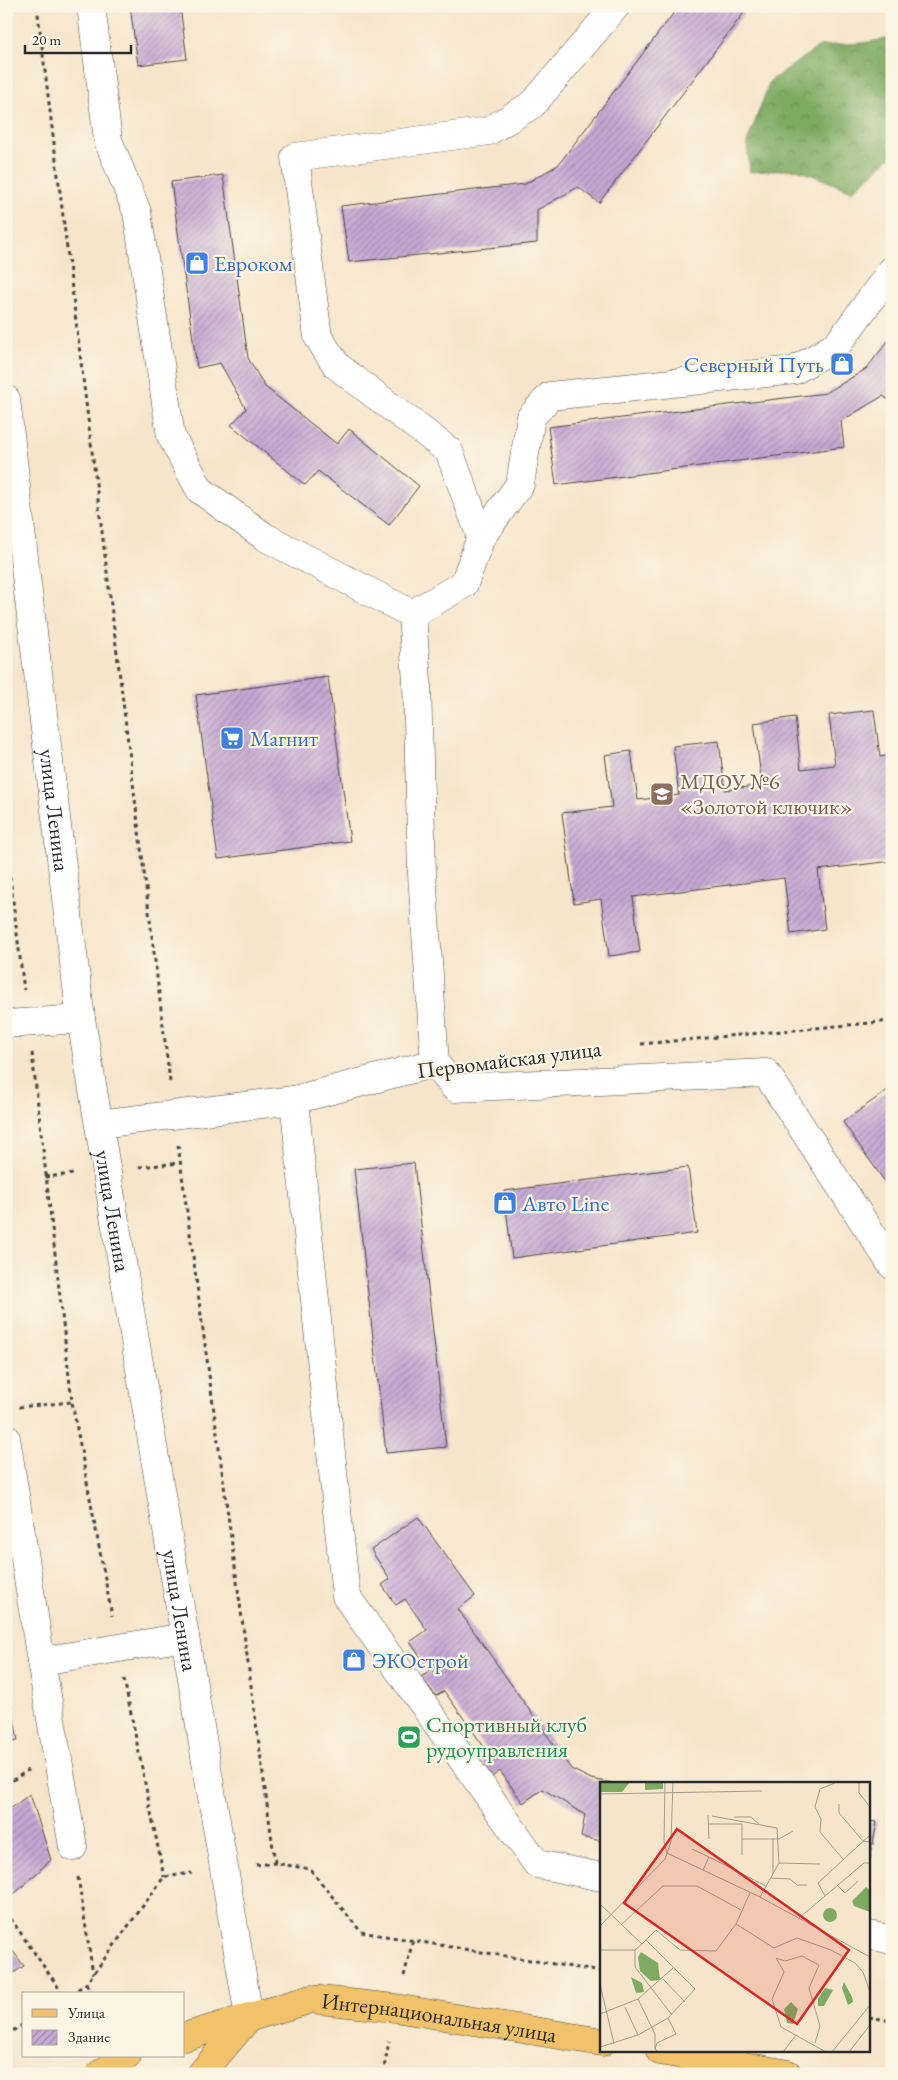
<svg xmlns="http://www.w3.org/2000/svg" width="898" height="2080" font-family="'EB Garamond',serif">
<defs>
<pattern id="forest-crowns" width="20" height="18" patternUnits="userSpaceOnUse" patternTransform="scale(1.25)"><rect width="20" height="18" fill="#7eaa62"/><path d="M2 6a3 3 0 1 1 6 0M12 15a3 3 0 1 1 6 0" fill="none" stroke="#678b51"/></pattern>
<pattern id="building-hatch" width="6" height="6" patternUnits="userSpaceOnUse" patternTransform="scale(1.25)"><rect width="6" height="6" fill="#c5a9d4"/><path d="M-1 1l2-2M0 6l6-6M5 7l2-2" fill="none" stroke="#a08aac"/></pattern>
</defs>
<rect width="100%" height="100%" fill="#fcf5e5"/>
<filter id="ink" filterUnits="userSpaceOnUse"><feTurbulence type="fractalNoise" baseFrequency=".02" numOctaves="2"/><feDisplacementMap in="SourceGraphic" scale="10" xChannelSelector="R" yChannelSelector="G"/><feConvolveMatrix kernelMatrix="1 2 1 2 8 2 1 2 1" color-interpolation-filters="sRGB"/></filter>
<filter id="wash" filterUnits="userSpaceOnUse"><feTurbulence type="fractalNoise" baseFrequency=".0096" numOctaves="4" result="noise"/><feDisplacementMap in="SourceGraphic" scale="20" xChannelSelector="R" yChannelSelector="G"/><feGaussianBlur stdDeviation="1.12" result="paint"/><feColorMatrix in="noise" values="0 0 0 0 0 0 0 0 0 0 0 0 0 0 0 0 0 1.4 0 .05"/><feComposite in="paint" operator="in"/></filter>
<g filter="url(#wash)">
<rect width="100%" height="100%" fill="#f6e5cb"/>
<path fill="url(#forest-crowns)" stroke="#546a46" d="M892 38V156L852 191 797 169 750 172 747 143 770 81 820 46 863 43Z"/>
<g id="blocks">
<path fill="url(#building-hatch)" d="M130 6H180L187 59 138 65Z
M679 6H749L599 203 578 187 537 210V243L349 262 341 206 525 184 558 165Z
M223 175 248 358 265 387 337 444 349 429 419 486 389 525 318 471 305 485 231 425 246 409 220 363 197 368 171 182Z
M892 336V402L883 396 841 421 844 447 556 485 548 427 826 393 866 369Z
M328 677 350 841 218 859 196 695Z
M874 710 880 757 892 755V861L818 870 825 929 791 934 784 878 633 897 640 952 609 956 601 899 574 903 562 813 612 807 605 755 631 751 638 800 679 795 673 746 719 741 725 790 762 785 754 723 795 717 801 769 835 765 829 715Z
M892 1087V1192L843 1122Z
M414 1163 446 1447 386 1453 354 1169Z
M688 1167 697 1233 512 1258 504 1191Z
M418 1517 475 1596 458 1609 571 1769 591 1779 612 1783 602 1784V1841L581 1837 585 1815 543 1789 523 1803 500 1771 492 1777 478 1757 487 1751 444 1691 436 1696 421 1677 430 1671 410 1642 427 1630 405 1599 396 1605 382 1585 390 1579 371 1550Z
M6 1672 18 1741 6 1743Z
M30 1794 51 1860 14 1894 6 1883V1812Z
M869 1821 877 1822 870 1859H869Z
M12 1950 24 1966 6 1978V1954Z"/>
</g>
</g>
<g filter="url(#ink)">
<use href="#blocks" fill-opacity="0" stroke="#494743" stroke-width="1"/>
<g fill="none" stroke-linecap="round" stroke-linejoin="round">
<g stroke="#494743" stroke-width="29">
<g id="minor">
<path d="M91 6 108 140 137 212 171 436 200 490 265 537 412 614 417 682 422 874 435 1063 455 1088 766 1073 892 1265"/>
<path d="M616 6 533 104 489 131 295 157 318 337 337 366 449 451 481 537 520 484 531 417 550 396 795 370 837 345 892 270"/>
<path id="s1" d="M6 399 27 584 81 1019 249 2017"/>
<path d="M412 614 464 584 481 537"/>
<path d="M6 1024 81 1019"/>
<path d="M294 1100 346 1596 537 1864 602 1877"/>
<path d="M99 1124 294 1100 435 1063"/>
<path d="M6 1438 41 1661"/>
<path d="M73 1847 41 1661 185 1637"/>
<path d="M869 1935 892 1940"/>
</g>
</g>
<g stroke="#494743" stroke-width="29">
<g id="major">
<path id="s2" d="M184 2037 311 1999 395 2008 602 2042"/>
<path d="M660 2051 788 2074"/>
<path d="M100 2074 127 2056"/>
<path d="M201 2074 249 2017"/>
</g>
</g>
<path stroke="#494743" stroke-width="3" stroke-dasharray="4 4" stroke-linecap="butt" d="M37 6 170 1082
M6 845 24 990
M641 1044 892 1021
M32 1053 72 1402 112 1616
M178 1145 275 1863
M139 1167 181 1163
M45 1177 74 1174
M19 1407 72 1402
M124 1679 164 1877
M6 1785 28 1770
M256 1865 275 1863 310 1869 361 1932 602 1972
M78 1877 93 1974
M6 1912 63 1994
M404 1976 413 1940
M86 1984 93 1994
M71 1994 86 1984 164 1877 192 1873
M869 2017 892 2021
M6 2035 24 2024
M383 2074 389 2041"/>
<use href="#minor" stroke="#fff" stroke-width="28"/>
<use href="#major" stroke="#f2c26a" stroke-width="28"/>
</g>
</g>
<defs>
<g id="shop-square" transform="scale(1.25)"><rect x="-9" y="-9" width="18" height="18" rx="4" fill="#3f7fe0" stroke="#fcf5e5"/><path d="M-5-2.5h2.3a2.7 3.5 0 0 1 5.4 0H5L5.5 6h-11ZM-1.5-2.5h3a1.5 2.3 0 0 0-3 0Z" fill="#fff"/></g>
<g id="supermarket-square" transform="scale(1.25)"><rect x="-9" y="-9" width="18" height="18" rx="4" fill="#3f7fe0" stroke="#fcf5e5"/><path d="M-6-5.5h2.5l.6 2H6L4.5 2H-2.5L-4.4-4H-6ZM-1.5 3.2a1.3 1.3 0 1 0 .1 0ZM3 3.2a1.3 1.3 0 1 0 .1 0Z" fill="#fff"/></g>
<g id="school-square" transform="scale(1.25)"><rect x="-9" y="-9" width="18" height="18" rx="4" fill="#8d6e63" stroke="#fcf5e5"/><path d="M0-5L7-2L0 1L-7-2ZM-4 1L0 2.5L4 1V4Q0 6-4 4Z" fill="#fff"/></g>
<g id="stadium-square" transform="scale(1.25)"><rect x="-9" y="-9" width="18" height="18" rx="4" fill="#2e9e5b" stroke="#fcf5e5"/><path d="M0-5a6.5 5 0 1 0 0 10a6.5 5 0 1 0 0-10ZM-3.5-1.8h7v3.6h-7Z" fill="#fff"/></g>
</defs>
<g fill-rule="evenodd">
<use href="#shop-square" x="197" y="263"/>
<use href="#shop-square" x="842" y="364"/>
<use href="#supermarket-square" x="232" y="738"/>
<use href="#school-square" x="662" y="794"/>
<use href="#shop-square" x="505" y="1203"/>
<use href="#shop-square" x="354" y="1660"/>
<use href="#stadium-square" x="409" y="1737"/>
</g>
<g text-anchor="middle" stroke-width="4.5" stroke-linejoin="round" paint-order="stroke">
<g font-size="22" fill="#366cbe" stroke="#fcf5e5" text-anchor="start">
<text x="214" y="271">Евроком</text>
<text x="824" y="372" text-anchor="end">Северный Путь</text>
<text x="250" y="746">Магнит</text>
<text x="522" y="1211">Авто Line</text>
<text x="372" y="1668">ЭКОстрой</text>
</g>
<g font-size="22" fill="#785e54" stroke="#fcf5e5" text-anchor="start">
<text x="680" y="789">МДОУ №6<tspan x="680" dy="25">«Золотой ключик»</tspan></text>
</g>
<g font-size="22" fill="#2b2b2b" stroke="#fcf5e5">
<text dy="8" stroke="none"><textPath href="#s1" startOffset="414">улица Ленина</textPath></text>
<text transform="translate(509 1059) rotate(-7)" y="8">Первомайская улица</text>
<text dy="8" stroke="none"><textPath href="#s1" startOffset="819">улица Ленина</textPath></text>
<text dy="8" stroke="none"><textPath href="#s1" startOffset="1224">улица Ленина</textPath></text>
<text dy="8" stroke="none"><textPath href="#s2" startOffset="262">Интернациональная улица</textPath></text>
</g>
<g font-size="22" fill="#27864d" stroke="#fcf5e5" text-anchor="start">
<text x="426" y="1732">Спортивный клуб<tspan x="426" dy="25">рудоуправления</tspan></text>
</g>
</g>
<g transform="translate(600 1782)">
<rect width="270" height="270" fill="#f6e5cb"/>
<path d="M0 0H30L22 10H0ZM45 0H63V7L45 8ZM266 105 270 108V130L254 124 252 119ZM223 133a7 7 0 1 1 14 0a7 7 0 1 1-14 0ZM41 170 58 181 60 198 51 199 40 189 38 175ZM31 195 42 201 44 210 36 211ZM244 200 252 215 253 220 248 223 242 206ZM225 206 233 208 224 224H218V217ZM191 220 198 227 193 242 187 241 184 227Z" fill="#7eaa62"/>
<path fill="none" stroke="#a59b8b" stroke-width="1" d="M65 0 64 60 67 71M237 0 220 7 215 25 221 37 220 50 243 77M259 0V11L270 25M0 12 162 9M239 22V31L263 59 270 60M108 33 109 57M112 34 177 46 179 81 160 115M134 35H151L159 42M108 42H142V73M142 57H179L193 49M92 67 109 75 103 88M67 71 160 115 270 175M109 75 166 104M179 81 220 82M173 92V57M171 96 190 97 197 103H207M237 103 245 111 258 99M225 114 218 101 270 53M0 122 42 162 56 148 80 168 116 169 136 142M199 136 264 81H270M22 142 63 104H97L141 128M136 142 174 166 197 156 231 168 255 181 263 190 270 210M136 142 150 111M0 144 65 77 71 60 73 0M0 168H35L42 162M35 168V185L72 233M63 197 85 220M0 202 14 262M38 217 55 252V267M25 225 38 253M0 232 38 217 73 186M215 261 220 244 209 206 219 183 202 174 185 179 176 176 184 190 172 217 181 245 226 270M0 265 38 253 68 236 95 207 46 158M58 270 55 267 57 261 76 252 68 236M183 270 196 253M232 270 270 223M249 270 270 243"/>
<path fill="#d62828" fill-opacity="0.15" stroke="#d62828" stroke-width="2.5" d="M77 47 249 168 197 242 24 121Z"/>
<rect width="270" height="270" fill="none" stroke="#2b2b2b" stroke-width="2.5"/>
</g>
<rect width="898" height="2080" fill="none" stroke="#fcf5e5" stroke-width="25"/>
<rect x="22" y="1992" width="162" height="65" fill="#fcf5e5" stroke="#a8a49b"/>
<rect x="32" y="2009" width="25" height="8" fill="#f2c26a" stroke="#a8a49b"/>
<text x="68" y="2018" font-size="15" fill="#2b2b2b">Улица</text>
<rect x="32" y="2030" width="25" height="15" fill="url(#building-hatch)" stroke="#a8a49b"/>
<text x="68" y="2042" font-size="15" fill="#2b2b2b">Здание</text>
<path d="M25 45v8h106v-8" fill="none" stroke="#2b2b2b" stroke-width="2.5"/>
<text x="32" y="45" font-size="15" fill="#2b2b2b" stroke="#fcf5e5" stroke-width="4" paint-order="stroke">20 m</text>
</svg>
